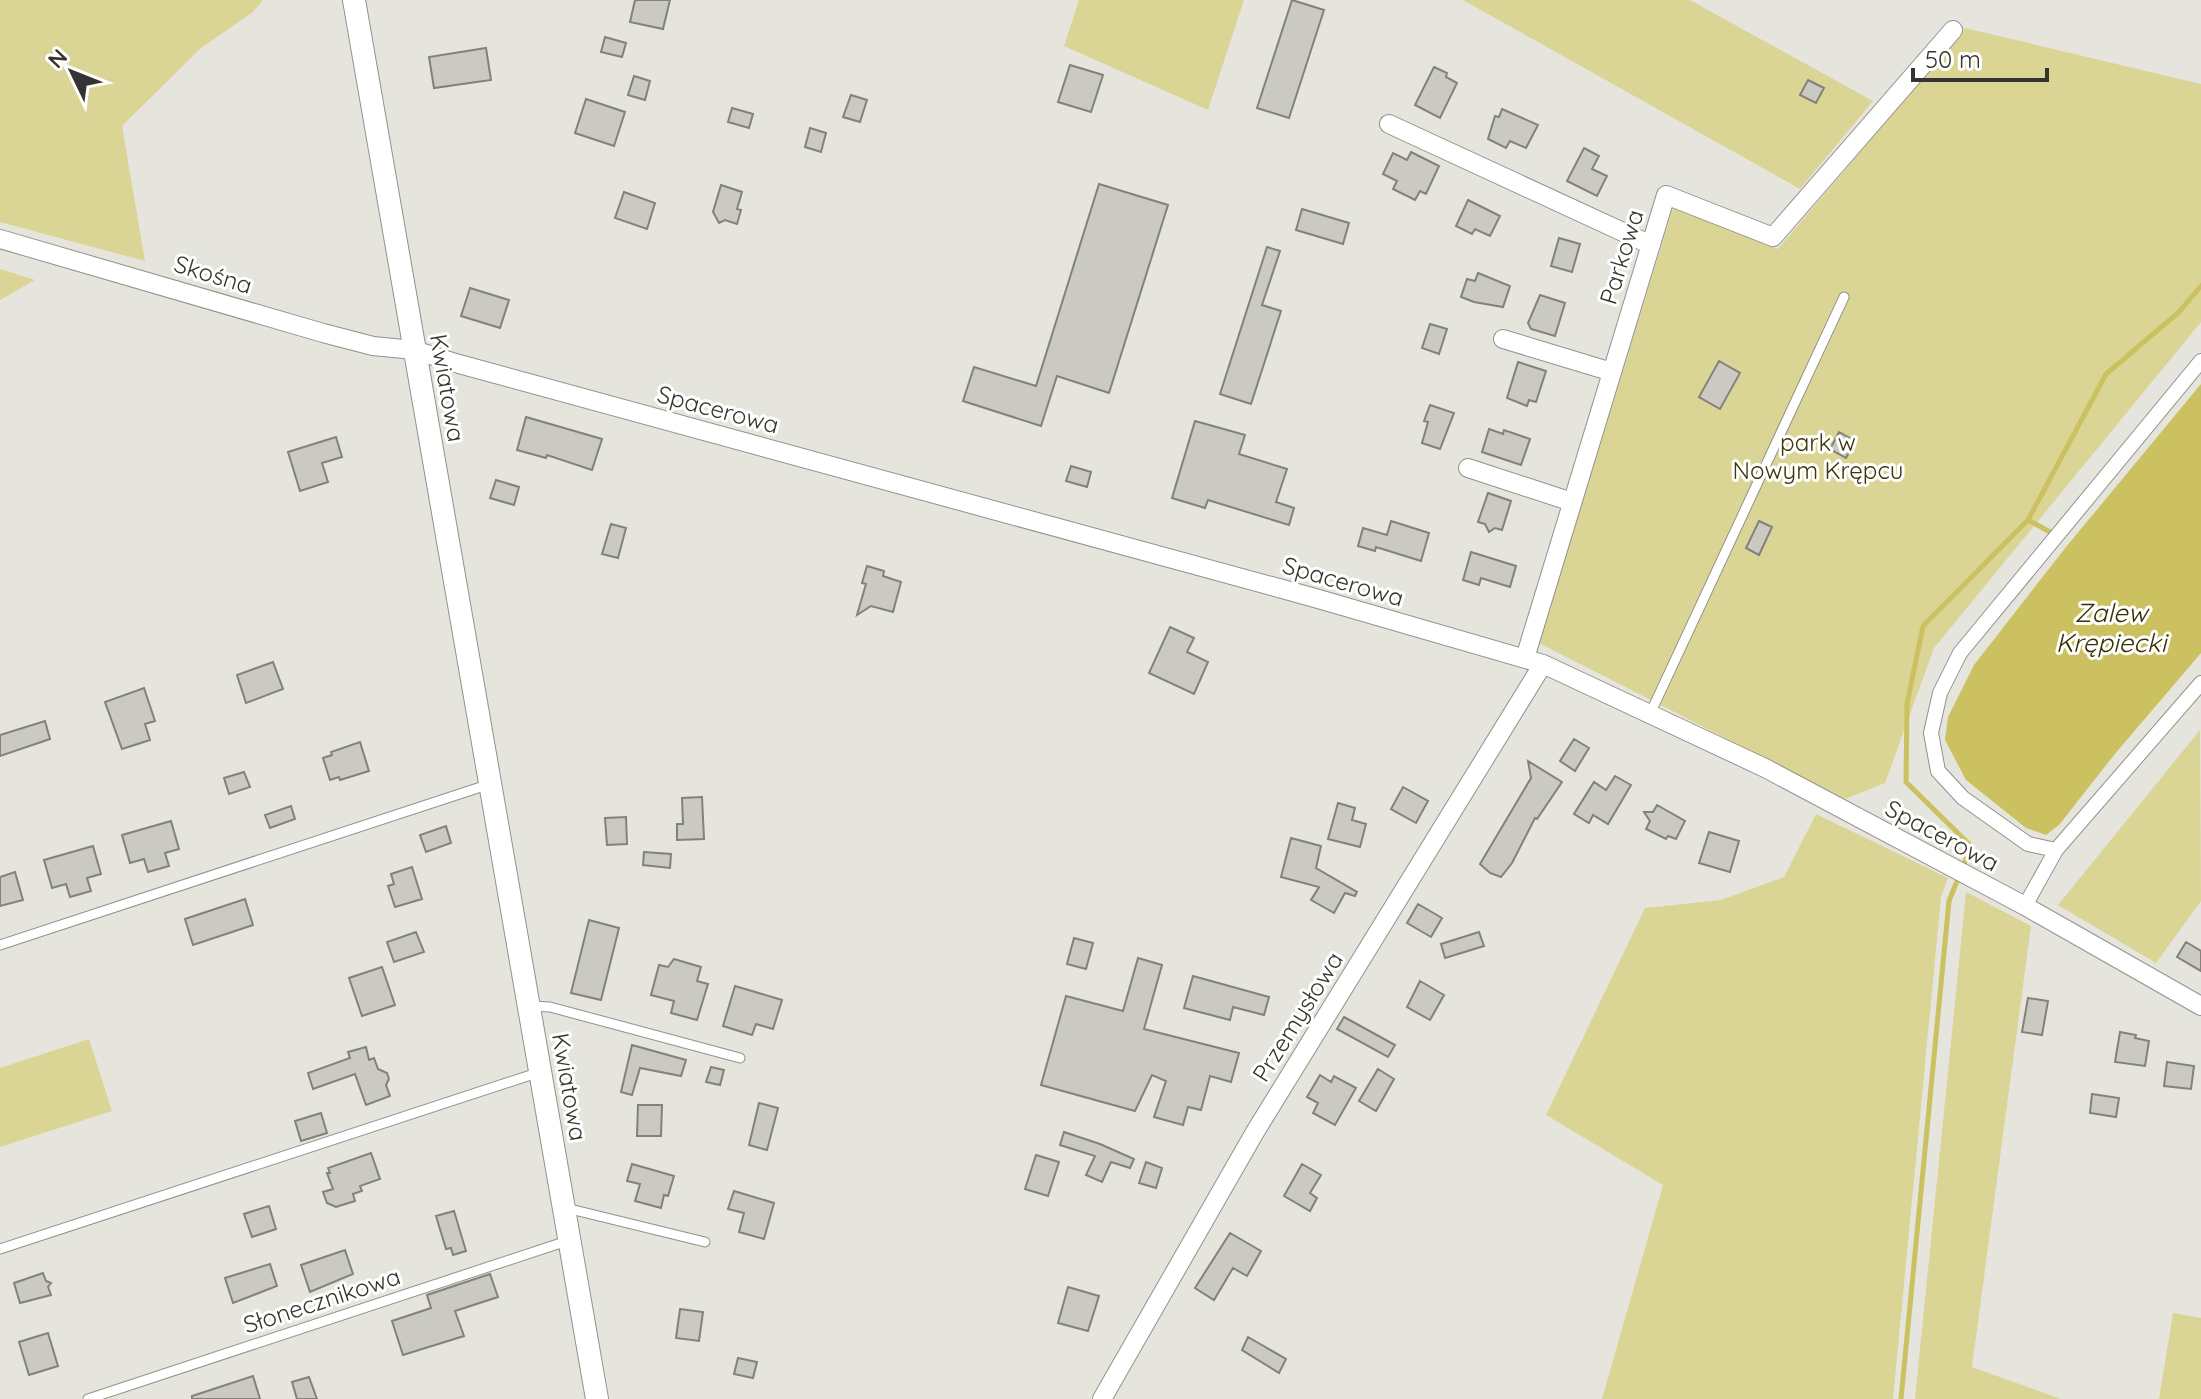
<svg xmlns="http://www.w3.org/2000/svg" width="2201" height="1399" font-family="Quicksand,sans-serif">
<rect width="100%" height="100%" fill="#e5e5de"/>
<path fill="#dbd595" d="M0 0H263L253 12 201 48 122 126 145 261 0 222Z
M1079 0H1244L1208 110 1064 46Z
M1463 0H1690L1873 101 1800 189Z
M1965 28 2201 84V322L1934 648 1885 783 1845 799 1539 643 1674 205 1778 249Z
M0 269 35 280 0 300Z
M2200 730 2201 901 2156 963 2058 905Z
M1816 814 1948 878 1941 897 1893 1399H1602L1663 1185 1546 1115 1645 908 1721 900 1784 877Z
M1966 892 2031 926 1972 1367 2061 1399H1915Z
M89 1039 112 1111 0 1147V1068Z
M2173 1313 2201 1318V1399H2159Z"/>
<path fill="#cbc160" d="M2201 384V653L2114 755 2059 825 2046 835 2026 828 1966 780 1945 740 1948 717 1974 665 2066 547Z"/>
<g fill="none" stroke-linecap="round" stroke-linejoin="round">
<path stroke="#cbc160" stroke-width="5" d="M2028 520 2050 532
M1963 867 1971 846 1906 782 1907 704 1923 626 2028 520 2106 374 2178 313 2201 286
M1901 1399 1949 901 1959 876"/>
</g>
<path fill="#cacac3" stroke="#82827b" stroke-width="2" d="M635 0H670L663 29 630 22Z
M1292 0 1324 10 1289 118 1257 108Z
M605 37 626 43 622 57 601 52Z
M486 48 491 80 434 88 429 57Z
M1070 65 1103 75 1091 112 1058 102Z
M1434 67 1447 73 1446 77 1457 83 1440 118 1415 105Z
M634 76 650 81 645 100 628 95Z
M1808 80 1824 88 1816 103 1800 95Z
M851 95 867 100 860 122 843 117Z
M586 99 625 112 614 146 575 133Z
M732 108 753 114 749 128 728 122Z
M1502 109 1538 125 1526 148 1510 141 1506 148 1488 139 1495 116 1499 117Z
M810 128 826 133 821 152 805 147Z
M1584 148 1599 156 1592 169 1607 176 1597 196 1567 181Z
M1411 152 1439 166 1426 194 1420 191 1415 200 1393 189 1397 181 1383 174 1393 153 1407 160Z
M1099 184 1168 205 1109 393 1057 376 1041 426 963 401 974 367 1036 386Z
M721 185 742 192 737 209 741 210 737 224 725 220 719 223 713 212Z
M624 192 655 203 647 229 615 218Z
M1468 200 1500 216 1490 236 1475 229 1472 234 1456 226Z
M1302 209 1349 223 1343 244 1296 230Z
M1559 238 1580 244 1572 272 1551 266Z
M1267 247 1280 251 1262 305 1281 311 1251 404 1220 394Z
M1478 273 1510 286 1503 307 1474 302 1461 297 1467 279 1475 281Z
M470 288 509 300 500 328 461 316Z
M1540 295 1565 303 1555 336 1531 329 1528 323Z
M1430 324 1447 329 1439 354 1422 348Z
M1719 361 1740 373 1720 409 1699 397Z
M1518 362 1546 371 1536 402 1529 400 1527 406 1507 398Z
M1430 405 1454 413 1440 449 1422 443 1428 422 1424 421Z
M526 417 602 439 592 470 547 455 546 458 517 450Z
M1195 421 1245 435 1239 454 1287 469 1276 502 1294 508 1289 525 1208 500 1205 508 1172 498Z
M1489 429 1503 434 1504 430 1530 439 1521 465 1482 452Z
M1839 432 1855 441 1846 458 1830 449Z
M336 437 342 457 322 463 328 482 300 491 288 452Z
M1071 466 1091 472 1087 487 1066 481Z
M496 480 519 487 514 505 490 498Z
M1488 493 1511 501 1502 530 1495 528 1489 532 1485 524 1478 522Z
M1391 521 1429 533 1421 561 1376 547 1375 551 1358 546 1363 528 1387 535Z
M1759 521 1772 527 1759 555 1746 548Z
M611 524 626 528 618 558 602 554Z
M1471 552 1516 566 1510 587 1481 578 1479 585 1463 580Z
M867 566 884 571 883 576 901 582 893 612 871 606 857 615 866 584 862 583Z
M1170 627 1194 638 1187 652 1208 662 1194 694 1149 673Z
M273 662 283 689 246 703 237 675Z
M144 688 155 721 145 724 150 740 122 749 105 702Z
M45 721 50 739 0 756V735Z
M1574 739 1589 748 1575 771 1560 761Z
M360 742 369 771 340 780 339 777 330 780 323 758 332 755 331 752Z
M1528 761 1562 782 1537 819 1535 818 1512 863 1501 877 1490 873 1480 864 1531 778Z
M244 772 250 787 229 794 224 778Z
M1615 776 1631 785 1608 824 1593 815 1589 823 1574 814 1594 782 1606 790Z
M1403 787 1428 801 1416 823 1391 809Z
M702 797 704 839 677 840V824H683L682 798Z
M1338 803 1355 808 1352 820 1366 824 1360 847 1328 839Z
M1657 805 1685 821 1676 839 1668 836 1666 839 1646 829 1650 821 1644 812H1653Z
M291 806 295 819 270 828 265 815Z
M626 817 627 844 607 845 605 818Z
M171 821 179 849 165 853 169 866 148 872 144 859 130 863 122 835Z
M446 826 451 843 426 852 420 835Z
M1709 832 1739 841 1730 872 1699 863Z
M1291 838 1321 846 1316 868 1357 892 1355 896 1345 893 1334 913 1311 900 1319 887 1281 877Z
M93 846 101 874 87 878 91 891 70 897 66 884 52 888 44 860Z
M644 852 671 854 670 868 643 865Z
M412 867 422 899 395 907 388 886 394 884 391 874Z
M15 872 23 900 0 906V877Z
M245 899 253 925 193 945 185 919Z
M1418 904 1442 918 1431 937 1407 923Z
M589 920 619 928 601 1000 571 993Z
M416 932 424 952 394 962 387 942Z
M1479 932 1484 946 1445 958 1441 944Z
M1074 938 1093 943 1086 969 1067 964Z
M2186 942 2201 951V971L2177 957Z
M1138 958 1162 965 1144 1029 1239 1053 1231 1082 1210 1076 1201 1110 1188 1107 1183 1125 1154 1117 1166 1081 1152 1075 1135 1111 1041 1085 1066 996 1123 1011Z
M674 959 701 967 697 981 708 984 697 1020 671 1013 674 1001 651 995 659 965 668 967Z
M382 967 395 1005 362 1016 349 978Z
M1193 976 1269 997 1264 1015 1233 1007 1230 1020 1184 1008Z
M1420 981 1444 995 1430 1020 1407 1007Z
M735 986 782 1000 773 1029 756 1024 752 1035 723 1026Z
M2028 998 2048 1001 2042 1035 2022 1032Z
M1344 1017 1395 1045 1388 1057 1337 1029Z
M2120 1032 2136 1035 2135 1038 2149 1041 2145 1066 2115 1062Z
M632 1045 686 1060 681 1076 640 1068 632 1095 621 1092Z
M366 1047 369 1060 374 1058 378 1069 387 1073 389 1079 386 1085 390 1096 366 1105 355 1074 313 1089 308 1073 350 1058 348 1052Z
M2167 1062 2194 1066 2191 1089 2164 1086Z
M711 1067 724 1070 720 1085 706 1082Z
M1378 1069 1394 1079 1376 1111 1359 1101Z
M1320 1075 1331 1082 1334 1076 1356 1088 1335 1125 1313 1113 1318 1103 1307 1097Z
M2092 1094 2119 1098 2116 1117 2090 1113Z
M759 1103 778 1108 767 1150 749 1145Z
M638 1105H662L661 1136H637Z
M321 1113 327 1133 301 1141 295 1121Z
M1064 1132 1100 1144 1134 1159 1130 1168 1111 1162 1102 1182 1086 1175 1095 1156 1060 1145Z
M371 1153 380 1179 360 1186 362 1191 353 1194 355 1201 336 1207 327 1203 323 1192 333 1189 327 1173H330L328 1168Z
M1036 1155 1059 1162 1048 1196 1025 1189Z
M1146 1162 1162 1168 1156 1188 1139 1183Z
M632 1164 674 1176 668 1196 664 1195 661 1208 635 1201 640 1184 627 1181Z
M1302 1164 1321 1175 1310 1193 1317 1198 1310 1211 1284 1196Z
M734 1191 774 1203 764 1239 739 1232 744 1213 728 1209Z
M269 1206 276 1229 252 1237 244 1214Z
M454 1211 466 1251 453 1255 451 1248 446 1249 436 1216Z
M1230 1233 1261 1251 1247 1276 1233 1268 1214 1300 1195 1288Z
M345 1250 353 1274 310 1292 301 1265Z
M270 1264 277 1286 233 1303 225 1278Z
M43 1273 46 1281 51 1283 48 1287 51 1295 20 1303 14 1283Z
M490 1274 498 1297 455 1311 464 1336 403 1355 392 1321 431 1308 427 1295Z
M1068 1287 1099 1296 1088 1331 1058 1323Z
M680 1309 703 1312 699 1341 676 1338Z
M48 1333 58 1366 29 1375 19 1342Z
M1248 1337 1286 1359 1279 1373 1242 1350Z
M738 1358 757 1362 753 1378 734 1374Z
M253 1376 260 1399H192V1396Z
M309 1377 317 1399H297L292 1382Z"/>
<g fill="none" stroke-linecap="round" stroke-linejoin="round">
<g stroke="#92918b" stroke-width="11">
<path id="service" d="M1650 714 1844 297
M0 945 490 784
M530 1006 550 1007 740 1058
M566 1208 705 1242
M0 1249 540 1072
M88 1399 567 1241"/>
</g>
<g stroke="#92918b" stroke-width="16">
<path id="pedestrian" d="M2056 850 2028 844 1963 798 1938 771 1931 733 1940 693 1960 653 2201 361
M2025 906 2056 850 2201 683"/>
</g>
<g stroke="#92918b" stroke-width="20">
<path id="minor" d="M1389 124 1651 245
M0 239 323 333 373 346 414 350 459 364 1315 598 1543 664 1765 768 2025 906 2201 1006
M1503 339 1612 372
M1468 468 1572 502
M1525 658 1666 195 1773 237 1953 30
M1102 1399 1255 1132 1543 664"/>
</g>
<g stroke="#92918b" stroke-width="24">
<path id="tertiary" d="M354 0 597 1399"/>
</g>
<use href="#service" stroke="#fff" stroke-width="9"/>
<use href="#pedestrian" stroke="#fff" stroke-width="14"/>
<use href="#minor" stroke="#fff" stroke-width="18"/>
<use href="#tertiary" stroke="#fff" stroke-width="22"/>
</g>
<g text-anchor="middle" stroke-width="6" stroke-linejoin="round" paint-order="stroke">
<g font-size="24" fill="#353432" stroke="#fffffe">
<text transform="translate(1622 257) rotate(-73)" y="8">Parkowa</text>
<text transform="translate(213 275) rotate(17)" y="8">Skośna</text>
<text transform="translate(447 388) rotate(80)" y="8">Kwiatowa</text>
<text transform="translate(718 410) rotate(15)" y="8">Spacerowa</text>
<text transform="translate(1343 582) rotate(16)" y="8">Spacerowa</text>
<text transform="translate(1942 836) rotate(28)" y="8">Spacerowa</text>
<text transform="translate(1298 1017) rotate(-58)" y="8">Przemysłowa</text>
<text transform="translate(569 1087) rotate(80)" y="8">Kwiatowa</text>
<text transform="translate(322 1301) rotate(-18)" y="8">Słonecznikowa</text>
</g>
<g font-size="24" fill="#3b370d" stroke="#fffffe">
<text x="1818" y="451">park w<tspan x="1818" dy="28">Nowym Krępcu</tspan></text>
</g>
<g font-size="26" font-style="italic" fill="#353105" stroke="#fffffe">
<text x="2111" y="622">Zalew<tspan x="2111" dy="30">Krępiecki</tspan></text>
</g>
</g>
<g transform="translate(72 72) rotate(313)" stroke="#fffffe" stroke-width="6" paint-order="stroke">
<path d="M0-6L14 30L0 20L-14 30Z" fill="#353432"/>
<text y="-12" font-size="22" font-weight="bold" text-anchor="middle" fill="#353432">N</text>
</g>
<path d="M1913 68v12h134v-12" fill="none" stroke="#353432" stroke-width="4"/>
<text x="1925" y="68" font-size="24" fill="#353432" stroke="#fffffe" stroke-width="6" paint-order="stroke">50 m</text>
</svg>
